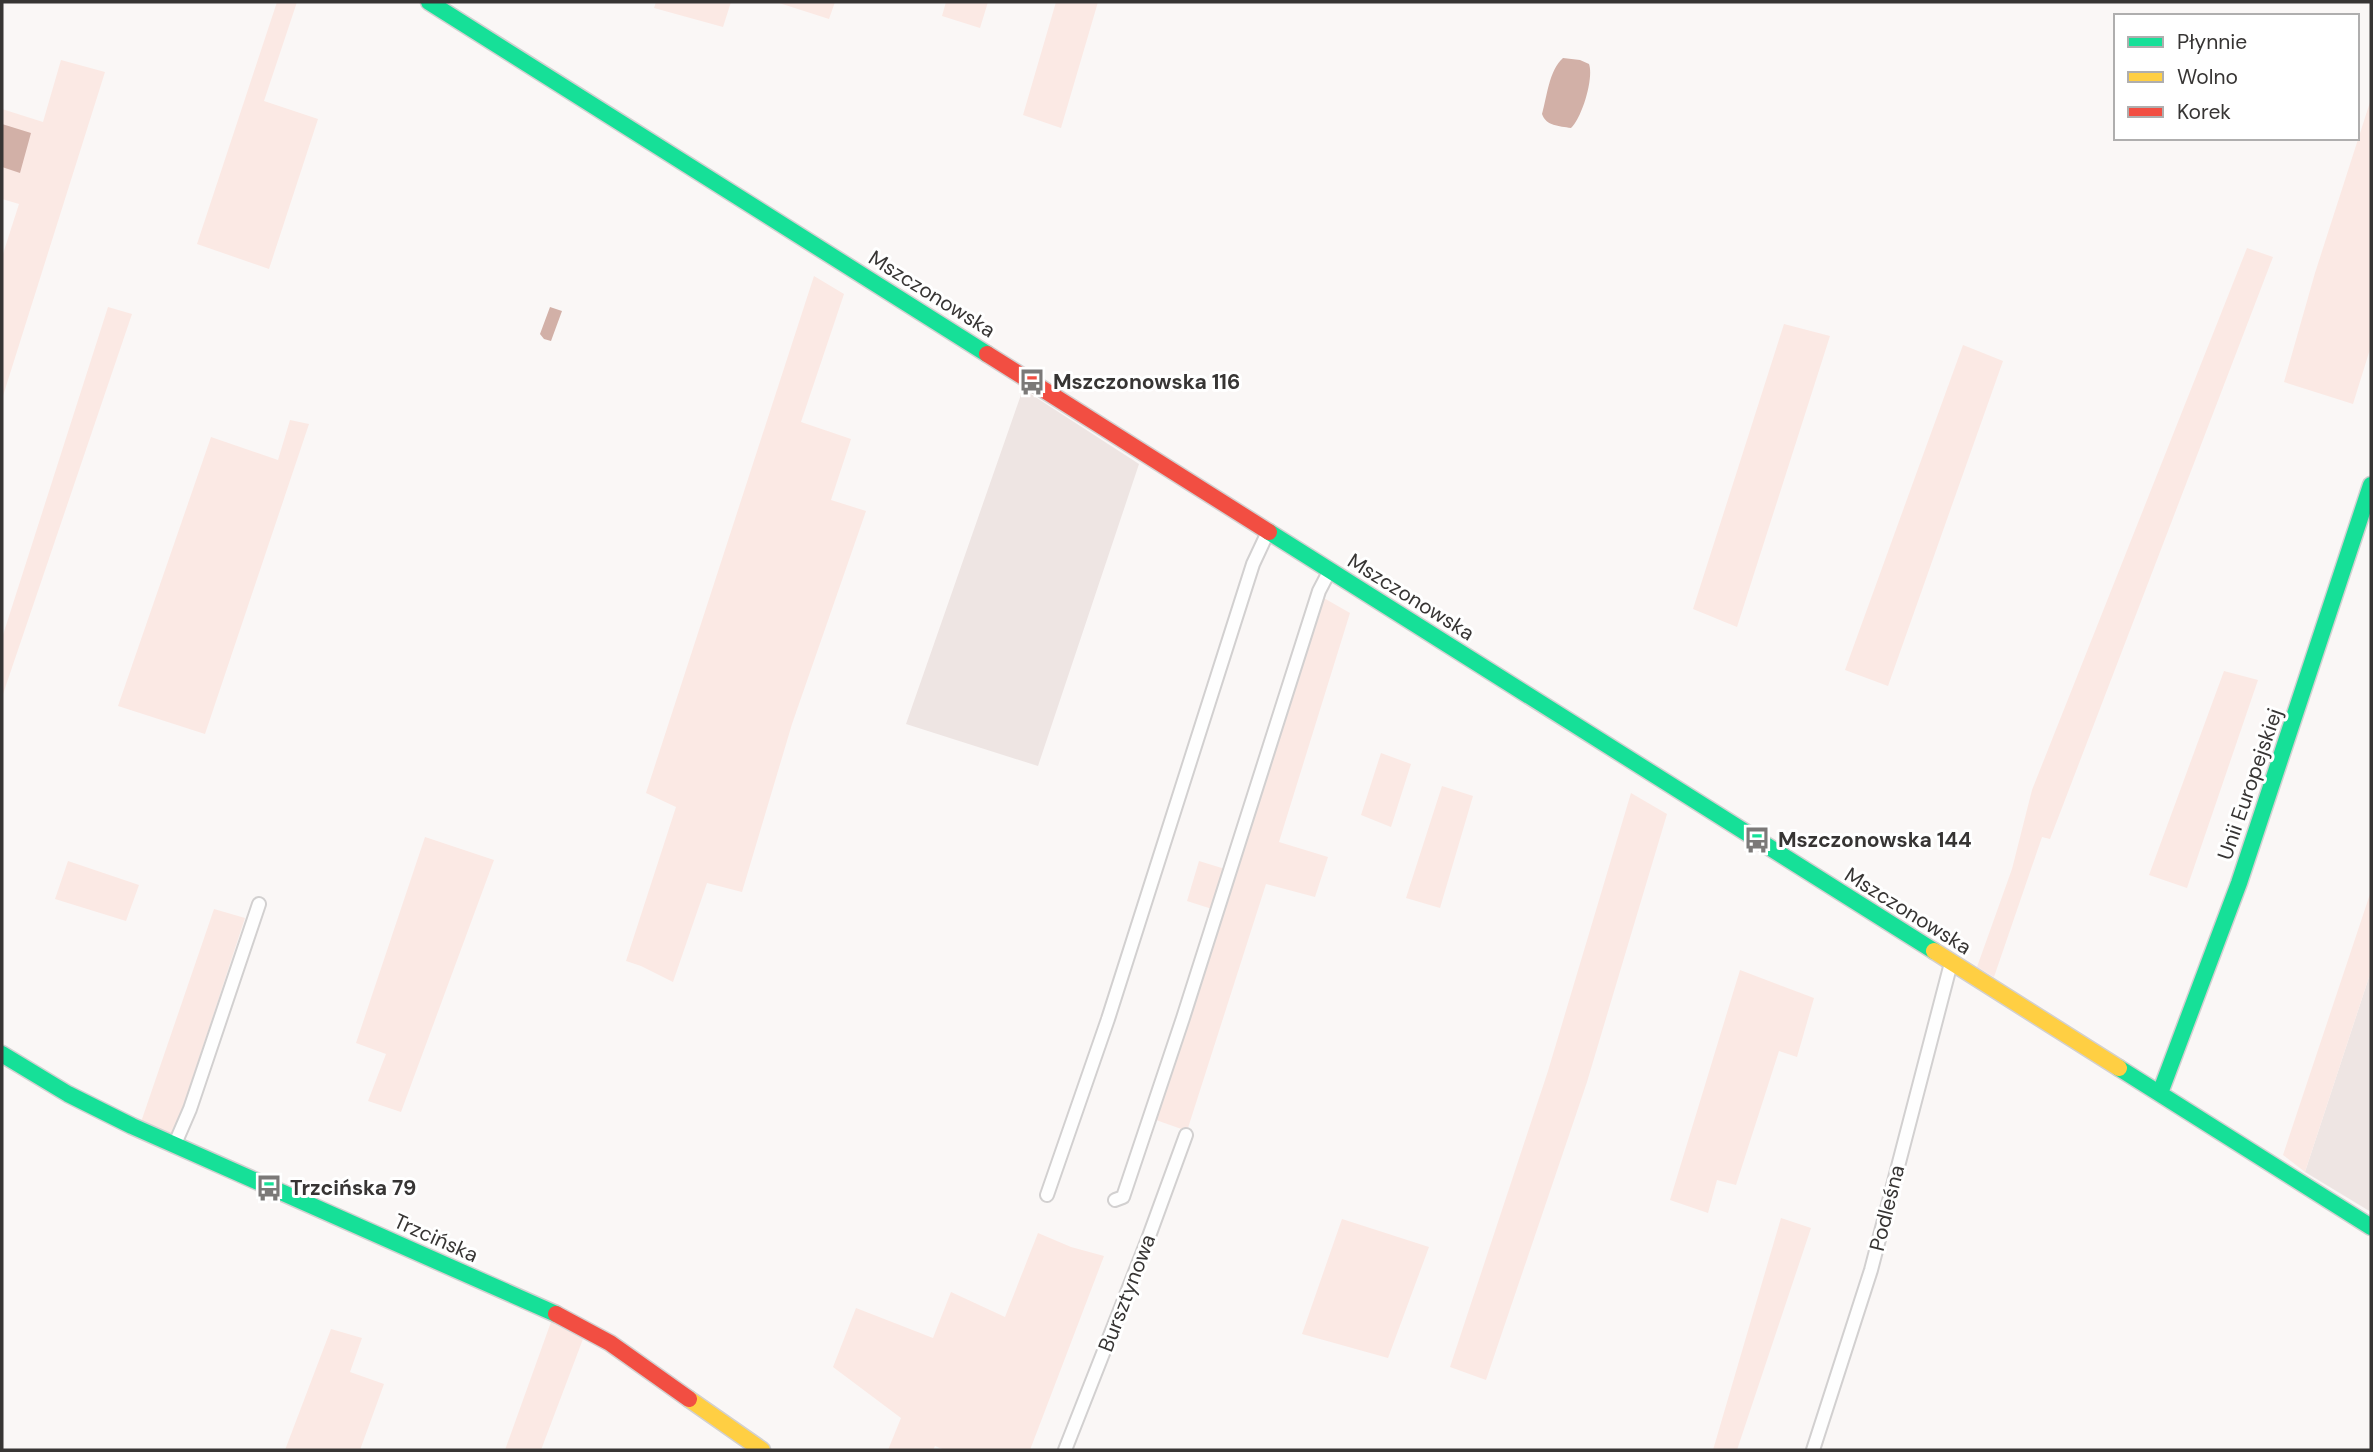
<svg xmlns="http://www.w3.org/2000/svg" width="2373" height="1452" font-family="'DM Sans',sans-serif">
<rect width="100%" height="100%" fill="#faf7f6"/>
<path fill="#eee5e3" d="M1023 389 1139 464 1038 766 906 724Z
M2371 971V1212L2305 1172Z"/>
<path fill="#fbe9e4" d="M277 2H297L264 101 318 119 269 269 197 244Z
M656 2H731L723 27 654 8Z
M776 2H835L829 19Z
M946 2H988L980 28 942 16Z
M1056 2H1098L1061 128 1023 115Z
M61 60 105 72 2 399V257L19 204 2 199V109L43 122Z
M2371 99V346L2353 404 2284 382 2315 273Z
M2247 248 2273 257 2050 839 2042 837 1994 977 1977 967 2012 869 2032 790Z
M814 276 844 294 801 422 851 439 831 500 866 511 792 724 742 892 707 883 673 982 641 966 626 961 676 807 646 793Z
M108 307 132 314 2 697V638Z
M1784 324 1830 336 1737 627 1693 609Z
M1963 345 2003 361 1888 686 1845 670Z
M290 420 309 424 205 734 118 706 211 437 278 460Z
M1322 597 1350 613 1279 842 1328 857 1315 897 1266 884 1187 1131 1156 1120Z
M2224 671 2258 680 2187 888 2149 875Z
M1381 753 1411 764 1391 827 1361 815Z
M1442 786 1473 796 1440 908 1406 898Z
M1631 793 1667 814 1587 1082 1486 1380 1450 1367 1548 1071Z
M425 837 494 860 401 1112 368 1101 386 1054 356 1043Z
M68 861 139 885 126 921 55 899Z
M1199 861 1225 869 1212 909 1187 901Z
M2371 891V971L2305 1172 2283 1155Z
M214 909 245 918 173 1138 141 1122Z
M1740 970 1814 998 1797 1057 1779 1051 1736 1185 1717 1180 1708 1213 1670 1200Z
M1781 1218 1811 1228 1737 1450H1713Z
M1342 1219 1429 1247 1388 1358 1302 1334Z
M1038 1233 1071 1247 1104 1256 1030 1450H945L935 1446 933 1450H888L901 1418 833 1367 856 1308 933 1338 951 1292 1005 1317Z
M551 1322 583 1339 541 1450H505Z
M331 1329 362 1338 350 1372 384 1384 360 1450H285Z"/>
<path fill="#d2b0a7" d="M1563 58 1580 60 1589 64C1594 78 1582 118 1571 128 1559 126 1546 126 1542 114 1547 97 1549 70 1563 58Z
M2 124 31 133 20 173 2 167Z
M550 307 562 311 551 341 544 339 540 334Z"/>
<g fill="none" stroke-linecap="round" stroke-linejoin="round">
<g stroke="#d2d0d0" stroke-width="16">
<path id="street" d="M174 1146 190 1109 259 904
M1047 1195 1108 1019 1253 564 1268 532
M1115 1200 1123 1197 1183 1018 1319 591 1330 570
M1065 1450 1148 1239 1186 1135
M1813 1450 1871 1270 1951 963"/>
</g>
<g stroke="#d2d0d0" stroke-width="19">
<path id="fast" d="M429 2 987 354
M1269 532 1934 951
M2 1054 68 1094 132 1126 556 1314
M2119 1068 2371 1227
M2160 1093 2239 883 2371 485"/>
</g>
<g stroke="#d2d0d0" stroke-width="19">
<path id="slow" d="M1934 951 2119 1068
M689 1399 762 1450"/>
</g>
<g stroke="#d2d0d0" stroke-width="19">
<path id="jam" d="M987 354 1269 532
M556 1314 610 1343 689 1399"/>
</g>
<use href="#street" stroke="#fefefe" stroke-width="12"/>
<use href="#fast" stroke="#16e098" stroke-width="16"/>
<use href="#slow" stroke="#ffcf43" stroke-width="16"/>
<use href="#jam" stroke="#f24e42" stroke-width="16"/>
</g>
<defs>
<g id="bus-bare" transform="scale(2.1)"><path d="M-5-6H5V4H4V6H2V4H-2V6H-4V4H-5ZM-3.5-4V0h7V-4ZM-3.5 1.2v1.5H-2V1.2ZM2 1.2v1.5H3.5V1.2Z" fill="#7b7978" stroke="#fff" stroke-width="2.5" paint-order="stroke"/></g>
</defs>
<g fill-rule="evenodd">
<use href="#bus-bare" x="1032" y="382"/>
<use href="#bus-bare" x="1757" y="840"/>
<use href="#bus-bare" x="269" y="1188"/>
</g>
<g text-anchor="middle" stroke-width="6" stroke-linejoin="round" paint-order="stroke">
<g font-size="21" fill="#373534" stroke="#fff">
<text transform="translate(932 294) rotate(32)" y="7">Mszczonowska</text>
<text transform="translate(1411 597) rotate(32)" y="7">Mszczonowska</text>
<text transform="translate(2250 784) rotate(-71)" y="7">Unii Europejskiej</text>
<text transform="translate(1908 911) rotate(32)" y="7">Mszczonowska</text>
<text transform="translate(1887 1208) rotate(-76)" y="7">Podleśna</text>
<text transform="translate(436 1238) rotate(24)" y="7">Trzcińska</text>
<text transform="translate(1127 1293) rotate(-69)" y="7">Bursztynowa</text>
</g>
<g font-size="21" font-weight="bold" fill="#373534" stroke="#fff" text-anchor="start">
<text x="1053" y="389">Mszczonowska 116</text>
<text x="1778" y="847">Mszczonowska 144</text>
<text x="290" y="1195">Trzcińska 79</text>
</g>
</g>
<rect width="2373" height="1452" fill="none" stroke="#373534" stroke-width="7"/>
<rect x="2114" y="14" width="245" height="126" fill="#ffffff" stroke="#afaeae" stroke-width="2"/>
<rect x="2128" y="37" width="35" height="10" fill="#16e098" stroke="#afaeae" stroke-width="2"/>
<text x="2177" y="49" font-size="21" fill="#373534">Płynnie</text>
<rect x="2128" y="72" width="35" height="10" fill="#ffcf43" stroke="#afaeae" stroke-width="2"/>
<text x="2177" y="84" font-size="21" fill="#373534">Wolno</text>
<rect x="2128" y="107" width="35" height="10" fill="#f24e42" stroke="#afaeae" stroke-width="2"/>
<text x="2177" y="119" font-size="21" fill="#373534">Korek</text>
</svg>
